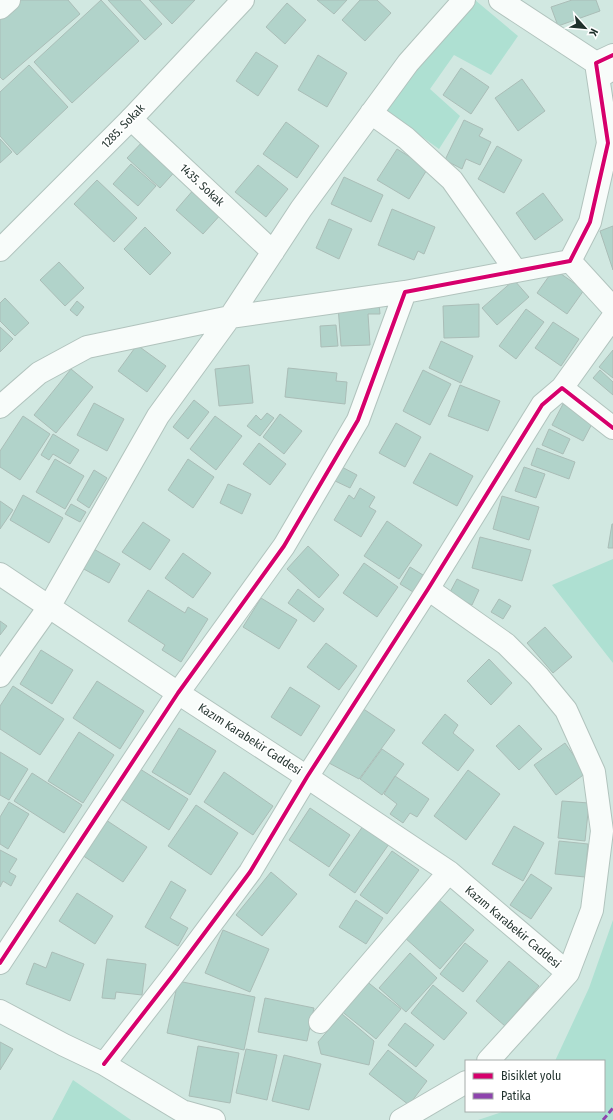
<svg xmlns="http://www.w3.org/2000/svg" width="613" height="1120" font-family="'Fira Sans Condensed',sans-serif">
<rect width="100%" height="100%" fill="#d1e8e1"/>
<path fill="#aee0d2" d="M470 0H475L518 36 491 75 454 55 430 89 460 116 439 149 386 111Z
M613 559V663L552 585Z
M613 920V1120H478L505 1111H604V1061H555L589 988Z
M73 1080 131 1120H52Z"/>
<path fill="#b1d3ca" stroke="#aabdb7" d="M16 0H68L80 14 3 80 0 77V14Z
M101 0 139 41 72 103 34 62Z
M108 0H140L162 24 145 40Z
M149 0H195L172 24Z
M317 0H347L334 14Z
M360 0H377L391 13 365 41 342 20Z
M572 0H596L600 11 558 26 551 7Z
M287 3 306 20 285 44 266 27Z
M256 52 278 66 258 96 236 81Z
M318 55 347 73 327 107 298 90Z
M29 65 68 107 17 155 0 136V92Z
M461 68 489 87 471 114 443 95Z
M522 79 545 111 518 131 495 98Z
M464 120 483 129 479 136 491 142 480 165 466 159 462 169 445 160Z
M286 122 319 146 297 178 263 154Z
M146 138 179 167 160 188 127 158Z
M0 139 12 152 0 163Z
M497 146 522 160 504 193 478 179Z
M397 149 428 168 409 199 377 180Z
M131 164 156 186 138 206 113 184Z
M258 165 288 189 266 217 235 192Z
M344 177 383 195 371 222 331 204Z
M97 180 137 218 114 242 74 204Z
M195 188 223 212 203 234 176 210Z
M543 193 563 220 535 240 516 213Z
M392 209 435 227 424 254 418 251 414 260 378 245Z
M329 219 352 229 339 259 316 248Z
M613 226V270L600 231Z
M145 227 171 253 150 275 124 249Z
M59 262 84 288 65 306 40 280Z
M554 269 584 290 567 314 537 293Z
M514 280 529 297 497 325 482 308Z
M5 298 29 323 15 336 0 321V303Z
M77 301 84 307 77 316 70 310Z
M379 303 380 314H368L370 345 341 346 338 306Z
M479 304V337L444 338 443 306Z
M526 309 544 322 516 359 499 346Z
M553 322 579 339 561 366 535 348Z
M336 325 338 346 321 347 320 326Z
M0 327 13 339 0 352Z
M441 341 473 356 461 383 429 368Z
M137 345 166 366 147 392 118 371Z
M613 350V378L599 367Z
M249 365 253 403 219 406 215 369Z
M288 368 337 373 336 381 347 382 345 404 285 397Z
M71 369 93 387 56 433 34 415Z
M423 370 451 384 430 425 403 411Z
M600 370 613 382V395L593 378Z
M460 385 500 401 488 431 448 416Z
M194 400 209 412 188 439 173 427Z
M94 403 124 419 107 451 77 435Z
M563 404 594 420 583 441 552 425Z
M267 413 274 418 260 436 247 426 256 415 261 420Z
M280 414 302 431 284 454 263 437Z
M23 416 50 434 20 480 0 467V451Z
M215 416 242 436 216 470 190 449Z
M396 423 421 437 405 467 379 453Z
M549 429 570 439 563 454 542 445Z
M53 434 79 450 70 464 53 454 49 460 41 455Z
M259 443 286 464 270 485 243 464Z
M537 448 575 462 569 479 531 465Z
M430 453 473 476 457 506 413 483Z
M55 459 84 476 65 509 36 492Z
M188 459 214 477 193 508 168 490Z
M340 466 357 475 350 488 333 480Z
M524 467 545 474 536 498 515 491Z
M94 470 107 478 89 508 77 500Z
M228 484 251 494 242 514 220 503Z
M360 488 375 497 369 507 376 511 361 537 334 520 349 495 354 499Z
M23 495 63 518 49 543 10 520Z
M502 496 539 507 529 540 493 529Z
M0 501 13 510 0 529Z
M71 504 86 512 80 522 65 514Z
M387 521 422 545 399 579 364 556Z
M143 522 170 540 150 570 122 552Z
M612 524H613V548H608Z
M480 537 531 550 522 581 472 568Z
M308 546 339 575 319 598 287 569Z
M92 548 120 564 109 583 82 568Z
M183 553 211 573 193 598 165 578Z
M364 563 398 587 377 617 343 593Z
M410 567 423 575 413 592 400 584Z
M457 579 479 590 472 605 449 594Z
M298 589 324 609 314 622 288 603Z
M148 590 185 613 188 607 208 619 181 662 162 650 165 645 128 621Z
M261 598 297 620 279 649 243 627Z
M499 599 511 606 503 619 491 612Z
M0 621 7 626 0 635Z
M545 627 572 657 553 673 527 643Z
M326 643 357 666 339 690 307 667Z
M41 650 73 670 52 704 20 684Z
M489 659 512 683 491 705 467 681Z
M97 681 144 711 120 749 73 718Z
M13 686 64 719 40 755 0 729V706Z
M290 687 320 706 301 736 271 717Z
M362 708 395 730 359 779 329 763Z
M445 714 458 725 453 733 474 750 458 771 422 743Z
M519 725 542 749 519 770 496 746Z
M179 728 216 751 190 795 152 772Z
M79 732 114 755 83 803 48 781Z
M565 743 586 773 556 795 534 765Z
M382 749 404 764 382 795 360 779Z
M0 752 28 769 9 800 0 795Z
M140 769 188 799 169 830 121 799Z
M468 770 500 794 466 840 434 816Z
M224 772 273 806 253 835 204 802Z
M32 773 82 805 64 833 14 801Z
M395 776 429 799 417 817 410 813 403 823 390 814 397 804 384 794Z
M562 801 589 803 585 841 558 838Z
M9 802 29 814 8 849 0 844V817Z
M196 805 238 833 211 875 168 846Z
M310 808 350 835 329 867 289 840Z
M106 820 147 847 123 882 82 855Z
M363 826 389 844 355 893 329 875Z
M514 826 544 843 523 881 492 864Z
M559 841 588 844 585 877 555 874Z
M0 850 17 859 9 872 16 876 11 886 3 881 0 887Z
M392 851 419 870 387 914 360 895Z
M271 872 297 894 262 936 236 915Z
M531 874 552 888 531 919 510 905Z
M171 881 186 890 170 918 188 928 178 946 145 927Z
M77 893 113 916 95 944 59 921Z
M438 899 474 930 440 969 405 938Z
M356 900 383 918 366 944 339 927Z
M223 930 269 949 250 992 205 973Z
M465 943 488 961 463 992 440 974Z
M52 952 84 964 70 1001 26 984 34 963 46 968Z
M410 953 437 978 406 1012 379 988Z
M107 959 146 964 142 995 116 992 115 999 102 998Z
M509 961 539 986 505 1026 476 1001Z
M365 980 401 1009 376 1039 340 1010Z
M178 981 255 997 244 1050 167 1033Z
M433 985 467 1013 444 1040 411 1013Z
M265 998 314 1008 307 1041 258 1032Z
M342 1014 374 1041 369 1065 321 1054 318 1042Z
M405 1023 434 1045 416 1067 388 1045Z
M0 1042 13 1049 0 1070Z
M198 1046 239 1053 230 1103 189 1096Z
M246 1049 277 1055 267 1100 236 1093Z
M388 1050 427 1081 409 1105 369 1074Z
M284 1055 321 1064 309 1110 272 1101Z"/>
<g fill="none" stroke-linecap="round" stroke-linejoin="round">
<g stroke="#b1c3bd" stroke-width="24">
<path id="street" d="M500 0 596 63 606 73
M0 8 9 0
M371 113 406 138 452 180 516 271
M131 119 273 252
M570 261 613 308
M562 388 613 317
M0 407 39 373 87 347 230 317 301 209 408 63 464 0
M0 574 178 693 307 777 449 872 568 973
M428 589 506 644 538 676 566 710 594 772 602 831 592 910 568 973 488 1061
M0 676 49 607 158 416 230 317 405 292
M0 963 178 693 284 546 358 420 405 292 570 261 590 222 608 143 596 63 613 55
M0 1011 64 1045 104 1064 182 1111 214 1120
M320 1022 449 872
M104 1064 174 974 250 872 307 777 428 589 542 405 562 388 613 428
M401 1120 466 1082"/>
</g>
<g stroke="#b1c3bd" stroke-width="24">
<path id="secondary" d="M0 250 131 119 243 0"/>
</g>
<use href="#street" stroke="#f8fcfa" stroke-width="22"/>
<use href="#secondary" stroke="#f8fcfa" stroke-width="22"/>
<path stroke="#8e44ad" stroke-width="3" stroke-dasharray="6 3" stroke-linecap="butt" d="M603 1120 613 1108"/>
<g stroke="#fff" stroke-width="6">
<path id="cycleway" d="M0 963 178 693 284 546 358 420 405 292 570 261 590 222 608 143 596 63 613 55
M104 1064 174 974 250 872 307 777 428 589 542 405 562 388 613 428"/>
</g>
<use href="#cycleway" stroke="#d6006c" stroke-width="4"/>
</g>
<g text-anchor="middle" stroke-width="3.5" stroke-linejoin="round" paint-order="stroke">
<g font-size="12" fill="#1f302b" stroke="#fff">
<text transform="translate(123 126) rotate(-46)" y="4">1285. Sokak</text>
<text transform="translate(202 185) rotate(43)" y="4">1435. Sokak</text>
<text transform="translate(250 739) rotate(33)" y="4">Kazım Karabekir Caddesi</text>
<text transform="translate(513 927) rotate(40)" y="4">Kazım Karabekir Caddesi</text>
</g>
</g>
<rect x="465" y="1060" width="140" height="52" fill="#ffffff" stroke="#a5acaa"/>
<rect x="473" y="1073" width="20" height="6" fill="#d6006c" stroke="#a5acaa"/>
<text x="501" y="1080" font-size="12" fill="#1f302b">Bisiklet yolu</text>
<rect x="473" y="1093" width="20" height="6" fill="#8e44ad" stroke="#a5acaa"/>
<text x="501" y="1100" font-size="12" fill="#1f302b">Patika</text>
<g transform="translate(585 28) rotate(117)" stroke="#ffffff" stroke-width="3" paint-order="stroke">
<path d="M0-3L7 15L0 10L-7 15Z" fill="#1f302b"/>
<text y="-6" font-size="11" font-weight="bold" text-anchor="middle" fill="#1f302b">K</text>
</g>
</svg>
